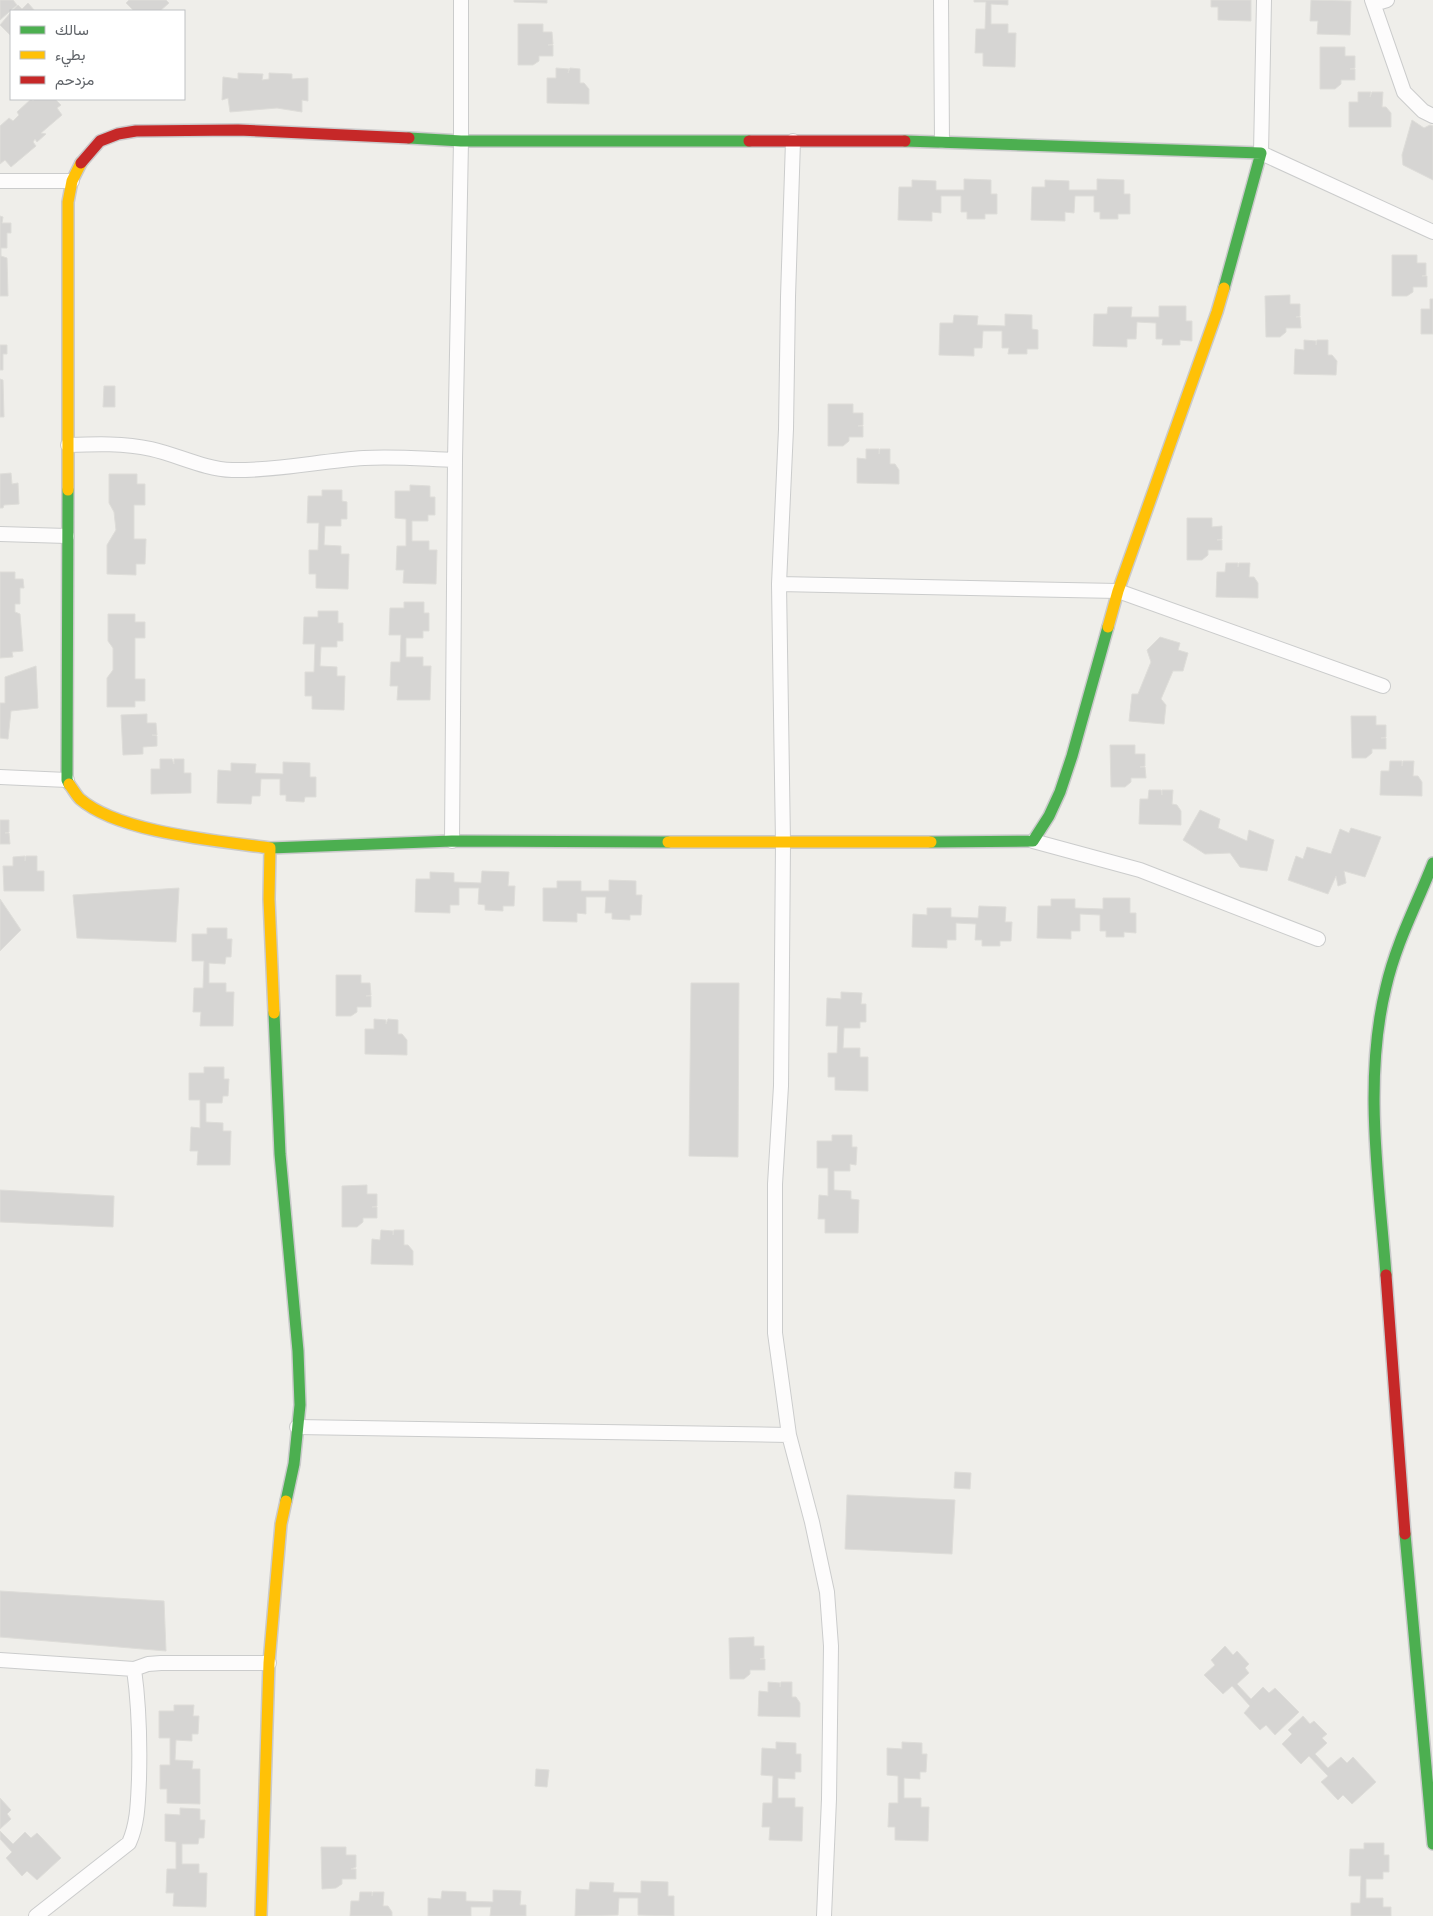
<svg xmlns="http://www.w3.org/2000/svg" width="1433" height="1916" font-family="'Varela Round',Vazirmatn,sans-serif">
<rect width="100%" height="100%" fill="#efeeea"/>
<path fill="#d6d5d3" stroke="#deddd9" d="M0 0H13L17 5 0 20Z
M129 0H166L169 3 160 11H134L126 3Z
M514 0H547V3L514 2Z
M974 0H1008V5L991 4V24H1008V33H1016L1015 67 983 66V53H975L976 29H985L986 2H974Z
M1211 0H1251V21L1218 20V7H1211Z
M1311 0 1351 1 1350 35 1317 34 1318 21H1310Z
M28 3 35 11H12L18 5 22 9Z
M11 12V36L0 25Z
M518 24H543V32H552L553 44 548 45H553V56H539V61L533 65H518Z
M1320 47H1345V56H1355V68L1350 69H1355V80H1341V84L1335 89H1320Z
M556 68 569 69 568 73 570 68 580 69V83H584L589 89V104L547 103V78H556Z
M238 73 263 74 262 80 269 79V73L292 74V79L308 78V101L302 100V112L277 108 230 112 228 98 222 100 223 77 238 79Z
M1358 92H1371L1370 97 1372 92H1383L1382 107H1386L1391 113V127H1349V102H1358Z
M31 99 33 101 35 99H55L61 105 57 108 62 115 41 133 46 134 37 142 35 139 33 142 36 146 11 167 5 160 0 164V126L9 118 13 121 19 115 17 112Z
M1412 120 1424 128 1430 125 1433 126V180L1403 165 1402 155Z
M964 179 991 180V194H997V214H985V219H967V212H961V196H941V213L932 212V221L898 220 899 187H912V180L936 181V190H964Z
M1097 179 1124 180V194H1130V214H1118V219H1100V212H1094V196H1075L1074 213 1065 212V221L1031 220 1032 187H1045V180L1069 181V190H1097Z
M0 216 3 217 2 223H11V233H7V248H1V256L7 258 8 296H0Z
M1392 255H1417V263H1426V275L1422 276H1427V287H1413V292L1407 296H1392Z
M1290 295V304H1300V316L1296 317H1300L1301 328H1286V332L1280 337H1266L1265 296Z
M1430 299H1433V334H1421V309H1430Z
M1159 306H1186V321H1192V341L1180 340V345H1162L1163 339H1156V323L1137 322 1136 339H1127V347L1093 346 1094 314H1107L1108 307H1132L1131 317H1159Z
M1005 314 1032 315V329L1038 330V349H1027V354H1008L1009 348H1002V331H983L982 348H974V356L939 355 940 323H953L954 315 978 316 977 325 1005 326Z
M1304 340 1316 341V345L1317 340H1328V355H1332L1337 361 1336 375 1294 374 1295 349 1304 350Z
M0 345H7V354H3V370H0Z
M0 379 3 380 4 417H0Z
M104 386H115V407H103Z
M828 404H853V413H863V425L858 426H863V437H849V441L843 446H828Z
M866 449H879V454L880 449H890V464H895L899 470V484L857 483V458L866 459Z
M11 473 12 484 18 483 19 504 4 505 3 508H0V474Z
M109 474H137V484H145V505H134V539H146L145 564H136V575L107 574V545L116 530 114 512 109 503Z
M410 485 430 486V497H435V515H428V521H412V541H429V550H437L436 584 403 583 404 570H396L397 546H406V519L395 518V491H410Z
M322 490H342V501L347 502V519H341V526H325L324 545 341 546V554H349L348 589 316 588V574H309V550H318L319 523H307L308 496H322Z
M1187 518H1212V527L1222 526V539L1217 540H1222V550H1208V555L1202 560H1187Z
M1226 563H1238V567L1239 563H1250L1249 577H1254L1258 583V598L1216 597 1217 572H1225Z
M0 572H15V579H23L24 588H20V604H15V612L20 614 23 651 12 652 13 657 0 658Z
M404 602H424V613H429V631H423V638H406V657H423V666H431L430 700H397L398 686H390L391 662H400L401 635H389L390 608H404Z
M318 611H338V623H343V641H337V647H321L320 666 337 667V676H345L344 710 312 709V696H305V672H314L315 644H303L304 617H318Z
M108 614H135V622H145V638H135V679H145V701H135V707H107V678L113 670V648L108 641Z
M1160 637 1180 643 1178 650 1188 653 1183 671H1173L1161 699 1166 705 1164 724 1129 721 1132 694H1138L1151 662 1147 650Z
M36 666 38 708 11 711 8 739 0 738V703H5V677Z
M147 714V723H156L157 735H152L157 736V746L143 747V754L123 755 121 715Z
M1351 716H1376V725H1386V737L1381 738H1386V749H1372V753L1366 758H1352Z
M1110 745H1135V754H1145V766L1140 767H1145L1146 778H1131V782L1125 787H1111Z
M160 759H172L174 764V759H184V773H191V793L151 794V769H160Z
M1390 761H1402V766L1403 761H1414L1413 776H1418L1422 782V796L1380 795 1381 771H1389Z
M283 762 310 763V777H316V797H305L304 802 286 801V795H280V779H261L260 796H252L251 804 217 803 218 770 231 771V763L256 764 255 773 283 774Z
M1149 790H1161L1162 795V790H1173L1172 804 1177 805 1181 811V825L1139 824 1140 799H1148Z
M1200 810 1220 819 1218 828 1247 841 1249 830 1274 840 1267 871 1240 867 1230 853 1205 854 1183 840Z
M0 820H9V832L5 833H9L10 844H0Z
M1351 828 1381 837 1365 877 1344 871 1346 883 1338 886 1336 876 1328 894 1288 880 1296 856 1303 859 1307 847 1331 854 1340 829 1349 833Z
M25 856V861L26 856H37V871H44V891H4L3 866H13V857Z
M482 871 509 872 508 886H515L514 906H503V911L485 910V905L478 904 479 888H459V905H450V913L415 912 416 879H430V872L454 873V882L481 883Z
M609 880 636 881V895H642L641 915H630V920L612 919V913H605L606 897H586V914L577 913V922L543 921V888H557V881H581V891H609Z
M179 888 176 942 77 938 73 895Z
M1103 898H1130V913H1136V933L1124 932V937H1106V931H1100V915L1080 914V931H1071V939L1037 938 1038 906H1051V899H1075V908L1103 909Z
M0 899 21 930 0 951Z
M979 906 1006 907 1005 922H1012L1011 941H1000V946H982V940H975L976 924 956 923V940H947V948L912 947 913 914 927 915V908H951V917L978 918Z
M207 928H227V939H232L231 957H226L225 964 209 963V983H226V992H234L233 1026H200L201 1012H193L194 988H203L204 961H192V934H207Z
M336 975H361V983H370L371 995 366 996H371V1007H357V1012L351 1016H336Z
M691 983H739L738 1157 689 1156Z
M841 992 862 993 861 1004H866V1022H860V1028H844L843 1048H860V1057H868V1091L835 1090V1077H828V1053H837L838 1026H826L827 998 841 999Z
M374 1019 386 1020V1024L388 1019 398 1020V1034H402L407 1040V1055L365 1054V1029H374Z
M204 1067H224V1079H229L228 1096H223L222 1103H206V1122L223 1123V1131H231L230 1165H197L198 1151H190L191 1127 200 1128V1100H189V1073H204Z
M832 1135H852V1147H857L856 1165 850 1164V1171H834V1190L851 1191V1199L859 1200 858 1233H825V1219H818L819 1195 828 1196V1168H817V1141H832Z
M367 1185V1194H377V1206L372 1207H377V1218H363V1222L357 1227H342V1186Z
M0 1190 114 1196 113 1227 0 1222Z
M381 1230 393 1231V1235L394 1230H404V1245H408L413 1251V1265L371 1264 372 1239 380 1240Z
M955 1472 971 1473 970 1489 954 1488Z
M847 1495 955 1500 952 1554 845 1549Z
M0 1591 164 1601 166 1651 0 1637Z
M754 1637V1646H764V1658L760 1659H765V1670H750V1674L744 1679H730L729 1638Z
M1225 1646 1233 1655 1237 1651 1249 1664 1245 1668 1249 1673 1237 1684 1251 1699 1263 1687 1269 1693 1275 1688 1299 1712 1275 1735 1266 1725 1260 1730 1244 1713 1250 1706 1232 1686 1223 1694 1204 1675 1215 1665 1211 1660Z
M768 1682 780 1683V1687L781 1682H792V1697H796L800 1703V1717L758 1716 759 1691 768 1692Z
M174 1705H194L193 1716H199L198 1734H192V1741L176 1740 175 1760 193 1761 192 1769H200V1804L167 1803V1789H160V1765H170V1738H159V1711H174Z
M1303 1716 1310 1724 1314 1721 1327 1734 1322 1738 1327 1743 1315 1754 1328 1768 1341 1757 1347 1763 1353 1757 1376 1782 1352 1804 1343 1795 1338 1800 1321 1782 1328 1776 1309 1756 1301 1764 1282 1744 1292 1734 1288 1730Z
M776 1742 796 1743V1754H801V1772H795V1779L778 1778V1798H795V1807H803L802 1841 769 1840 770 1827H762L763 1803H772L773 1776 761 1775 762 1748 776 1749Z
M902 1742 922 1743V1754H927L926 1772H920V1779L904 1778V1798H921V1807H929L928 1841 895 1840V1827H888L889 1803H898V1776L887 1775V1748L902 1749Z
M536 1769 549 1770 547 1787 535 1786Z
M0 1798 11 1810 7 1814 11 1819 0 1829Z
M180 1808 200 1809V1820H205L204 1838H199L198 1844H182V1864H199V1873H207L206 1907 173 1906 174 1893H166L167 1869H176V1842L165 1841V1814L180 1815Z
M0 1831 13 1844 25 1832 31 1838 37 1833 61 1858 37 1880 27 1871 22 1876 6 1858 12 1852 0 1839Z
M1364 1843H1384V1855H1389V1872H1383V1879H1366V1898H1383V1907H1391V1916H1351V1903H1360L1361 1876H1349L1350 1849H1364Z
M321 1847H346V1855H356V1867L351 1869H356V1879H342V1884L336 1888 322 1889Z
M641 1881 668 1882V1896H674V1916L638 1915V1898H619L618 1915 575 1916 576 1889 589 1890 590 1882 614 1883 613 1892 641 1893Z
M493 1890 521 1891 520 1905H526V1916H490L491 1907H471V1916H428V1898L441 1899 442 1891 466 1892V1901L493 1902Z
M360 1892H372V1896L373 1892H384L383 1906H388L392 1912V1916H350L351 1901H359Z"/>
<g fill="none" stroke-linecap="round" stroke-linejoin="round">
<g stroke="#cbcccc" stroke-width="16">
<path id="street" d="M941 0 942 141
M1264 0 1261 153 1433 232
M1372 0 1404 92 1423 111 1433 116
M1374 4 1387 0
M0 181H72
M68 445C96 444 124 443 151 449 178 455 204 469 232 470 276 471 320 461 364 458 394 456 425 459 455 460
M0 534 67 536
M779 584 786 429 788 297 793 141
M0 777 67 780
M452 841 455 460 461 141V0
M1033 841 1140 870 1318 939
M297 1427 789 1435
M0 1660 134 1669
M36 1916 129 1843C138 1823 138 1801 139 1779 140 1742 139 1705 134 1669L148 1664 161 1663H269
M824 1916 829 1799 831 1646 827 1592 812 1522 789 1435 775 1333V1184L781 1086 783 843 779 584 1118 591 1383 686"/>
</g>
<g stroke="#cacacb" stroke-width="14">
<path id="fast" d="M409 138 461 141H749
M905 141 1261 153 1224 288
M68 490 67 780 69 784
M931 842 1033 841 1049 816 1060 792 1072 756 1108 627
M270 848 452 841 668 842
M274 1013 280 1154 298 1351 300 1405 294 1464 286 1501
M1386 1275C1379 1181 1363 1080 1386 987 1396 943 1417 904 1433 863
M1405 1534 1433 1844"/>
</g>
<g stroke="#cacacb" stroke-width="14">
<path id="slow" d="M68 490V202L72 181 81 163
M1108 627 1118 591 1217 312 1224 288
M69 784C73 789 76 795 80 799 119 833 220 841 270 848L269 899 274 1013
M668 842H931
M261 1916 269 1663 281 1524 286 1501"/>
</g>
<g stroke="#cacacb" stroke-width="14">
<path id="jam" d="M749 141H905
M81 163 100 141 118 134 136 131 238 130 409 138
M1386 1275 1405 1534"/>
</g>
<use href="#street" stroke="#fdfcfc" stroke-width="14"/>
<use href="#fast" stroke="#4caf50" stroke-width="11"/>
<use href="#slow" stroke="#ffc107" stroke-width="11"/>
<use href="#jam" stroke="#c62828" stroke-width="11"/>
</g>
<rect x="10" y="10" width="175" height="90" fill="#ffffff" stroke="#bfc1c3"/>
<rect x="20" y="26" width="25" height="8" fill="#4caf50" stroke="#bfc1c3"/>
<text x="55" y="35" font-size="15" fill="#5f6368">سالك</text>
<rect x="20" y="51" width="25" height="8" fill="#ffc107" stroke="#bfc1c3"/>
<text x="55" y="60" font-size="15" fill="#5f6368">بطيء</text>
<rect x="20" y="76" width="25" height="8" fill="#c62828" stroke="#bfc1c3"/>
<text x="55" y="85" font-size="15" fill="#5f6368">مزدحم</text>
</svg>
